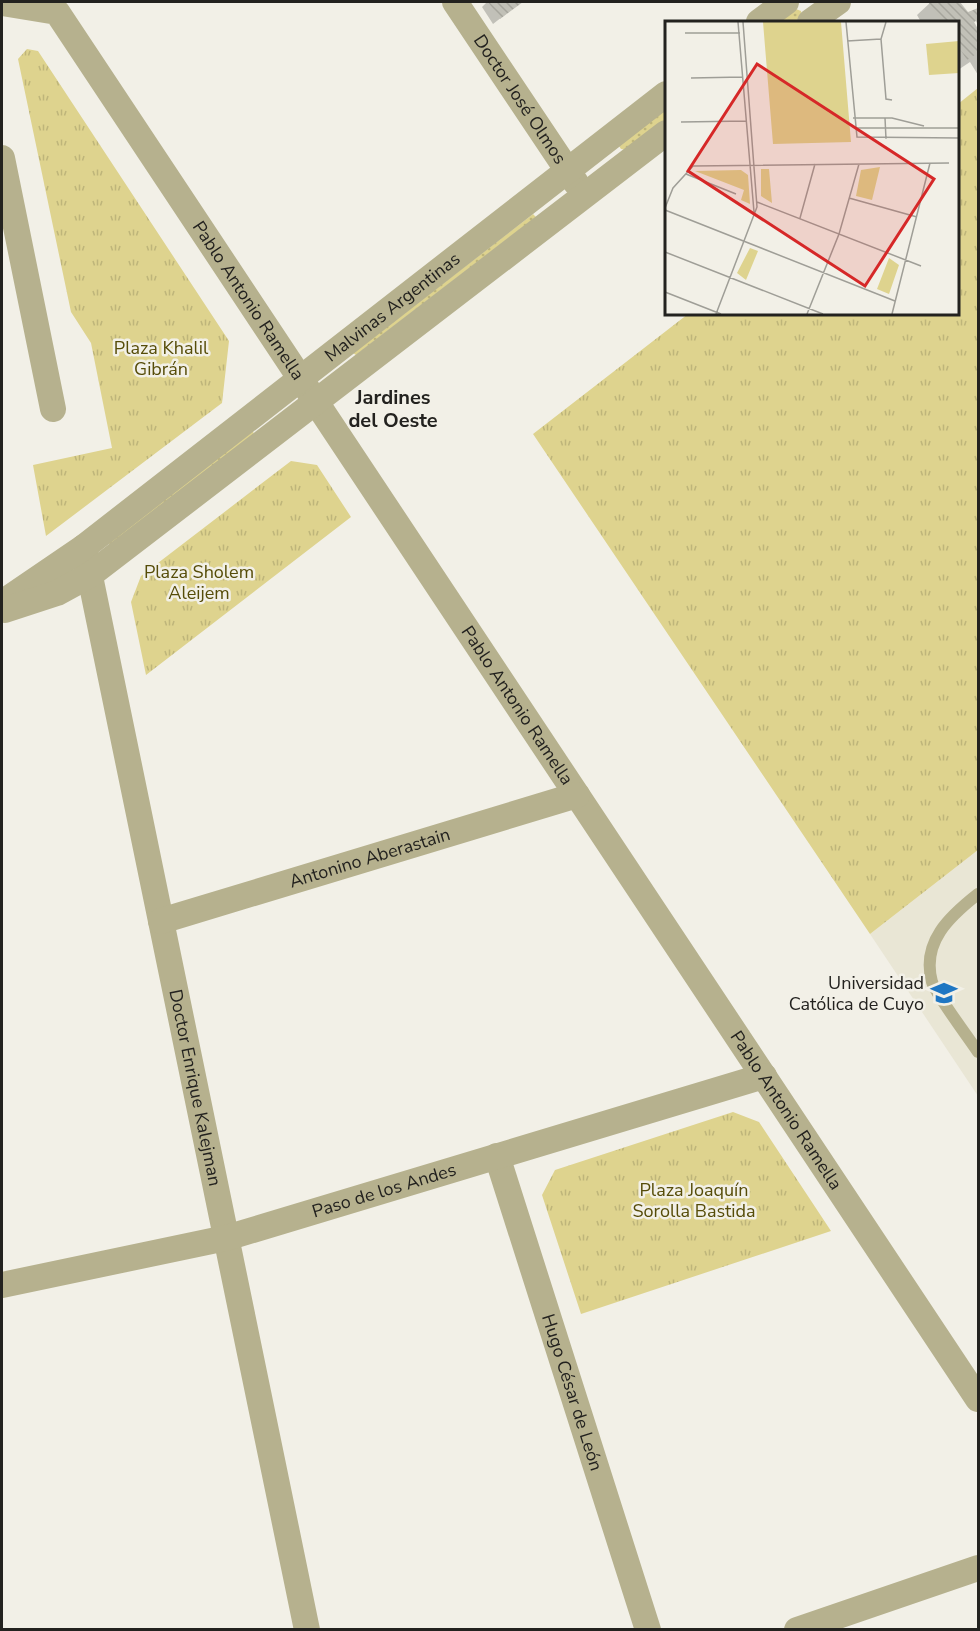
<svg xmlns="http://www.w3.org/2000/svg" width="980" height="1631" font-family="'Nunito Sans',sans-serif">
<defs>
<pattern id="grass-dots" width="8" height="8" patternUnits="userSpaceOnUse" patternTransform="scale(1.5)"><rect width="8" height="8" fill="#ded38e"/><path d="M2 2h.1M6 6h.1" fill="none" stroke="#beb57a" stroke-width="1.8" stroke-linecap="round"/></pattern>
<pattern id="park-tufts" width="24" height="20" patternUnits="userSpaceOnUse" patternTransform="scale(1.5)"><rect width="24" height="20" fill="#ded38e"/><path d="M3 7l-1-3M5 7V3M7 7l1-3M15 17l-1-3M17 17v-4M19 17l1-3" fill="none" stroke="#beb57a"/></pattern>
<pattern id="building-back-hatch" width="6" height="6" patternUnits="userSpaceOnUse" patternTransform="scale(1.5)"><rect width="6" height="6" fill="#c1c0b7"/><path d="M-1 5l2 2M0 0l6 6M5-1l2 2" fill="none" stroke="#a6a59d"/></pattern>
</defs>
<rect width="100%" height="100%" fill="#f2f0e7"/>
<path fill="#e9e6d5" d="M978 850V1096L870 934Z"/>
<path fill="url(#grass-dots)" d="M796 9 801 11 802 16 794 22H778Z
M666 107V119L627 150 621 149 619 146Z
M533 214 536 217 356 355 353 353Z
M253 431 254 435 111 545 108 543Z"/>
<path fill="url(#park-tufts)" d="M27 49 38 51 229 341 222 403 46 536 33 465 112 448 91 343 71 312 18 59Z
M978 88V850L870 934 533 434 688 314H958V104Z
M291 461 317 465 351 517 146 675 131 602 141 576Z
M733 1112 759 1122 831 1231 581 1314 542 1195 555 1170Z"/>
<path fill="#0003" d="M487 2H521L493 24 482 7Z
M931 2H958L967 15 978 9V25L976 21 973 23 978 32V75L970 62 958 70V22H921L917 15Z"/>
<path fill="url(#building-back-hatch)" d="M488 2H523L500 19Z
M928 2H960L968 12 978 8V18L974 22 978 29V53L967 60 958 46V22H942Z"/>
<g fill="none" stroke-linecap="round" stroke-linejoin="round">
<path stroke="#b6b18e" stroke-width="12" d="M978 894C950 916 921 942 932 982 936 995 969 1038 978 1052"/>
<g stroke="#b6b18e" stroke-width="26">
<path id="s1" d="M455 2 576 183"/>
<path id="s2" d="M2 3 57 12 978 1399"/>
<path d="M759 22 786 2"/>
<path d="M810 22 838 2"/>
<path d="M2 158 53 409"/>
<path id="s3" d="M84 547 307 1630"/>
<path id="s4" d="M2 603 84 547 666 94"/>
<path d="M5 610 57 593 90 575 666 133"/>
<path id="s5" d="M161 921 577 795"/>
<path id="s6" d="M497 1156 648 1630"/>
<path id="s7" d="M2 1285 226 1238 764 1076"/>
<path d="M797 1630 978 1568"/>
</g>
</g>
<defs>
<g id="university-bare" transform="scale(2.07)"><path d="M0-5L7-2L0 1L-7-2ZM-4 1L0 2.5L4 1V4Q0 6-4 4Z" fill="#1e76c3" stroke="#f2f0e7" stroke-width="2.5" paint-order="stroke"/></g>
</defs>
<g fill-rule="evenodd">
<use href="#university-bare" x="944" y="993"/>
</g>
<g text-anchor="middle" stroke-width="5" stroke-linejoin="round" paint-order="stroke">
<g font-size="18" fill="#23221f" stroke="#f2f0e7">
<text dy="6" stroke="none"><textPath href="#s1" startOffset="117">Doctor José Olmos</textPath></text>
<text dy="6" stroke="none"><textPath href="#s2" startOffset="402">Pablo Antonio Ramella</textPath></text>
<text dy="6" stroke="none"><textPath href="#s4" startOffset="490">Malvinas Argentinas</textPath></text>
<text dy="6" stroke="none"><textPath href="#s2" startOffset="888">Pablo Antonio Ramella</textPath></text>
<text dy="6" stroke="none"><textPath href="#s5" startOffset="218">Antonino Aberastain</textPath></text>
<text dy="6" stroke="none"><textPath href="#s3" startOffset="552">Doctor Enrique Kalejman</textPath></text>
<text dy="6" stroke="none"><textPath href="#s2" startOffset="1374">Pablo Antonio Ramella</textPath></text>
<text dy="6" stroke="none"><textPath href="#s7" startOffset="394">Paso de los Andes</textPath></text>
<text dy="6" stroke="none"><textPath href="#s6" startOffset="248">Hugo César de León</textPath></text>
</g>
<g font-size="18" fill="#564c08" stroke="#f2f0e7">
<text x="161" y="354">Plaza Khalil<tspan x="161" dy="21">Gibrán</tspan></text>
<text x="199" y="578">Plaza Sholem<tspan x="199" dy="21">Aleijem</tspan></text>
<text x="694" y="1196">Plaza Joaquín<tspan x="694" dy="21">Sorolla Bastida</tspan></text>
</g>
<g font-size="18" fill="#23221f" stroke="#f2f0e7" text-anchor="end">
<text x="924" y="989">Universidad<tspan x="924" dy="21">Católica de Cuyo</tspan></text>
</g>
<g font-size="20" font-weight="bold" fill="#23221f" stroke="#f2f0e7">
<text x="393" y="404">Jardines<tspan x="393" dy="23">del Oeste</tspan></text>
</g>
</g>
<g transform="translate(665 21)">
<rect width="294" height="294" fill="#f2f0e7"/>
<path d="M294 20V52L264 54 261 23Z" fill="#ded38e"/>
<path d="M98 1H176L186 121 108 123ZM215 146 207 179 191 175 196 149ZM96 148H104L107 182 96 175ZM76 149 83 154 85 183 76 179 79 169 30 150ZM85 227 93 230 81 259 72 252ZM224 237 234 244 224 273 212 268Z" fill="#ded38e"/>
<path fill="none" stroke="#9f9e97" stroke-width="1.5" d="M73 1 89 191M181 1 192 116 294 117M221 1 216 18 221 78 227 79M20 12H75M182 20 216 18M26 57 78 56M188 97H227L259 105M220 97 221 118M16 101 82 100M189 107H294M21 153 71 173M184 177 252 196M92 181 256 245M0 187 8 167 28 145 284 142M0 189 230 280M135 197 150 143M0 231 158 293M0 271 56 293M51 293 92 186 78 1M142 293 174 213 194 143M227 293 265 142"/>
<path fill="#d62828" fill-opacity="0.15" stroke="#d62828" stroke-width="3" d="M92 43 269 158 200 265 23 150Z"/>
<rect width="294" height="294" fill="none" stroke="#23221f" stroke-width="3"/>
</g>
<rect width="980" height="1631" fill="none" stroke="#23221f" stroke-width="6"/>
</svg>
